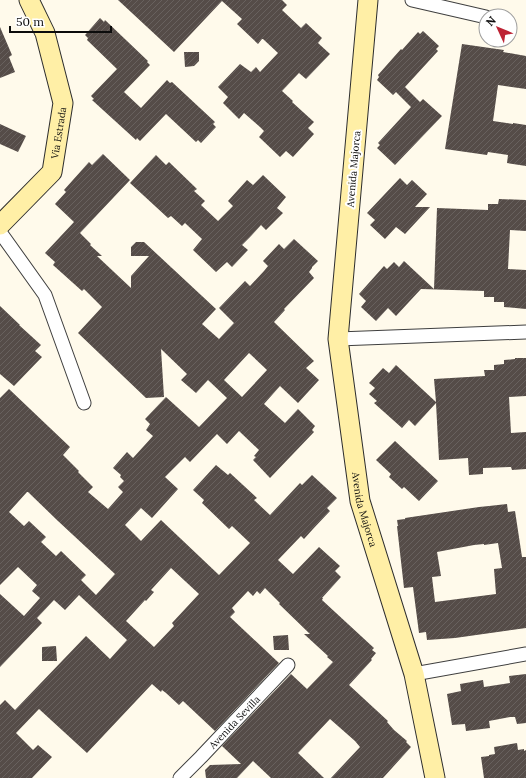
<svg xmlns="http://www.w3.org/2000/svg" width="526" height="778" font-family="Lora,serif">
<defs>
<pattern id="building-hatch" width="6" height="6" patternUnits="userSpaceOnUse"><rect width="6" height="6" fill="#554c48"/><path d="M-1 1l2-2M0 6l6-6M5 7l2-2" fill="none" stroke="#68615e"/></pattern>
</defs>
<rect width="100%" height="100%" fill="#fffaeb"/>
<path fill="url(#building-hatch)" fill-rule="evenodd" d="M118 0H282L287 5 282 10 301 28 306 23 322 38 318 43 330 54 306 79 299 73 282 91 293 101 292 102 314 122 308 128 314 134 293 157 286 151 280 157 259 137 264 131 260 127 244 113 239 119 223 103 228 97 218 87 240 64 251 72 256 67 260 72 278 53 263 39H262L258 44 237 24 242 19 222 1 174 52Z
M100 18 104 22 105 20 148 61 147 62 150 65 124 92 141 108 167 80 170 83 172 82 215 122 213 124 216 127 201 143 198 140 196 142 166 114 140 141 137 138 136 140 92 100 94 99 91 96 117 69 87 40 88 38 85 35Z
M0 27 12 55 9 57 15 72 0 78Z
M423 31 439 46 436 49 438 51 405 87 420 102 423 99 442 116 395 165 377 148 380 145 378 143 411 107 396 92 393 95 377 80 379 77 378 75 401 49 402 50 418 32 420 34Z
M462 44 504 50 503 52 526 56V89L498 85 493 121 513 124V123L526 125V166L507 163 508 155 488 152 487 155 445 149Z
M184 52H199V61L194 66 185 67Z
M0 124 26 136 18 152 0 144Z
M103 154 130 180 80 233 91 244 90 245 102 256H97L131 288V276L149 256H131V247L136 242H144L216 309 202 324 219 339 234 323 219 308 245 281 250 286 264 271 268 266 263 261 279 244 284 249 294 239 318 261 312 267V268L309 272 314 278 284 309 285 310 274 322 314 361 306 368 319 380 298 403 280 386 264 404 285 423 298 409 315 426 312 430 314 432 270 478 253 460 256 457 254 456 259 450 239 431 227 444 217 434 190 462 185 457 165 477 178 489 152 518 141 508 125 525 141 541 161 520 219 575 250 543 232 526 229 529 202 503 204 500 193 490 216 465 228 475 230 473 257 498 254 500 270 515 300 483 302 485 312 475 337 498 327 508 330 511 313 529 304 539 301 536 278 560 293 574 319 547 340 566 335 571 341 577 322 598H323L322 600 374 648 372 650 376 653 371 659 372 660 349 685 388 721 387 722 394 730 407 741 406 742 411 747 383 778H331L360 747 355 741 330 719 298 753 324 778H271L253 761 237 778H206L205 770 210 765 241 764 222 746 291 674 307 689 333 662 327 657 328 656 304 634H310L279 604 280 603 265 588 260 594 257 591 253 596 248 591 232 608 235 612 230 617 279 663 215 731 183 701 179 705 166 693 162 690 161 692 152 684 87 753 39 709 16 733 33 750 38 745 52 757 32 778H0V705L5 700 15 710 86 636 110 659 127 640 79 595 65 610 54 600 37 618 42 623 0 667V594L24 616 40 598 32 591 37 585 18 567 0 585V398L9 389 70 447 63 455 79 471 78 472 93 487 88 492 108 509 123 492 118 487 124 481 120 477 121 475 113 468 127 452 133 458 153 436 146 430 150 424 145 419 166 397 199 427 227 398 208 380 196 393 181 380 187 374 161 349 164 397 146 398 78 333 102 307 84 289 82 291 53 265 55 262 45 253 74 222 55 204 66 192 64 190 89 162 92 165ZM249 353 267 370 242 397 224 380ZM27 492H28L58 521 115 574 96 595 81 580 86 575 61 551 56 556 41 542 46 537 29 521 24 526 9 512ZM171 568 199 594 172 623 174 626 154 647 126 621 145 600 146 601 154 592 151 590Z
M156 155 166 165 169 162 197 189 194 191 205 201 201 205 218 221 233 206 228 201 247 180 253 185 263 175 286 197 277 208 283 213 266 230 261 225 251 236 242 245 248 250 232 267 227 262 216 272 193 250 202 239 185 223 182 226 171 216 168 218 130 183Z
M400 178 407 185 412 180 427 194 415 207H430L405 234 396 227 385 239 370 225 375 220 367 213Z
M499 199 526 200V231L510 230 508 269 526 270V309L504 307V302H494V297H484V291L421 289 396 316 388 308 376 321 361 307 366 301 359 294 384 266 387 269 394 262 399 267 404 261 434 289 437 208 488 210V204H498Z
M0 306 20 325H19L41 345 35 351 42 357 14 386 0 374Z
M515 358H526V396L509 397 511 433 526 432V469L512 470 511 467 483 468V474L469 475 468 458 439 460 436 403 415 426 409 420 402 428 374 403 377 401 369 394 375 388 369 383 383 368 389 373 396 365 436 402 434 379 485 376 484 370H494V365L504 364V360L515 359Z
M395 441 438 481 419 501 404 487 402 489 389 477 391 474 376 460Z
M507 504 508 512 515 511 522 557H526V628L455 638 427 640 426 632 419 633 413 587 404 588 397 526H398L397 520 405 519V518L479 507 489 506ZM498 543 502 568 494 569 496 594 435 602 432 577 441 576 437 552 474 545 484 544V545Z
M288 635 289 650H274L273 636Z
M56 646 57 661H42V647Z
M526 674V723L517 724 515 717H510L489 721 490 728 466 731 465 724 452 725 447 694 461 691 460 684 483 680 484 687 510 683 509 676Z
M517 743 518 750 524 749V751L526 750V778H484L481 757 489 756V755L495 754 494 747Z"/>
<g fill="none" stroke-linecap="round" stroke-linejoin="round">
<g stroke="#3f3f3f" stroke-width="15">
<g id="street">
<path d="M412 0 486 17"/>
<path d="M0 232 45 295 84 403"/>
<path d="M338 339 526 332"/>
<path d="M414 674 526 654"/>
<path id="s1" d="M180 778 201 757 288 665"/>
</g>
</g>
<g stroke="#2e2e2e" stroke-width="21">
<g id="secondary">
<path id="s2" d="M368 0 338 339 360 501 414 674 435 778"/>
<path id="s3" d="M0 225 52 172 63 103 45 33 29 0"/>
</g>
</g>
<use href="#street" stroke="#fff" stroke-width="13"/>
<use href="#secondary" stroke="#ffefa6" stroke-width="19"/>
</g>
<g text-anchor="middle" stroke-width="4" stroke-linejoin="round" paint-order="stroke">
<g font-size="10" fill="#0c0c0c" stroke="#fff">
<text dy="4" stroke="none"><textPath href="#s3" startOffset="114">Via Estrada</textPath></text>
<text transform="translate(353 169) rotate(-85)" y="4">Avenida Majorca</text>
<text dy="4" stroke="none"><textPath href="#s2" startOffset="513">Avenida Majorca</textPath></text>
<text dy="4" stroke="none"><textPath href="#s1" startOffset="78">Avenida Sevilla</textPath></text>
</g>
</g>
<g transform="translate(498 28) rotate(314)"><circle r="19" fill="#ffffff" stroke="#9e9e9e"/>
<path d="M0-3L7 15L0 10L-7 15Z" fill="#bd2334"/>
<text y="-6" font-size="11" font-weight="bold" text-anchor="middle" fill="#0c0c0c">N</text>
</g>
<path d="M10 26v6h101v-6" fill="none" stroke="#0c0c0c" stroke-width="2"/>
<text x="16" y="26" font-size="12" fill="#0c0c0c" stroke="#ffffff" stroke-width="3" paint-order="stroke">50 m</text>
</svg>
